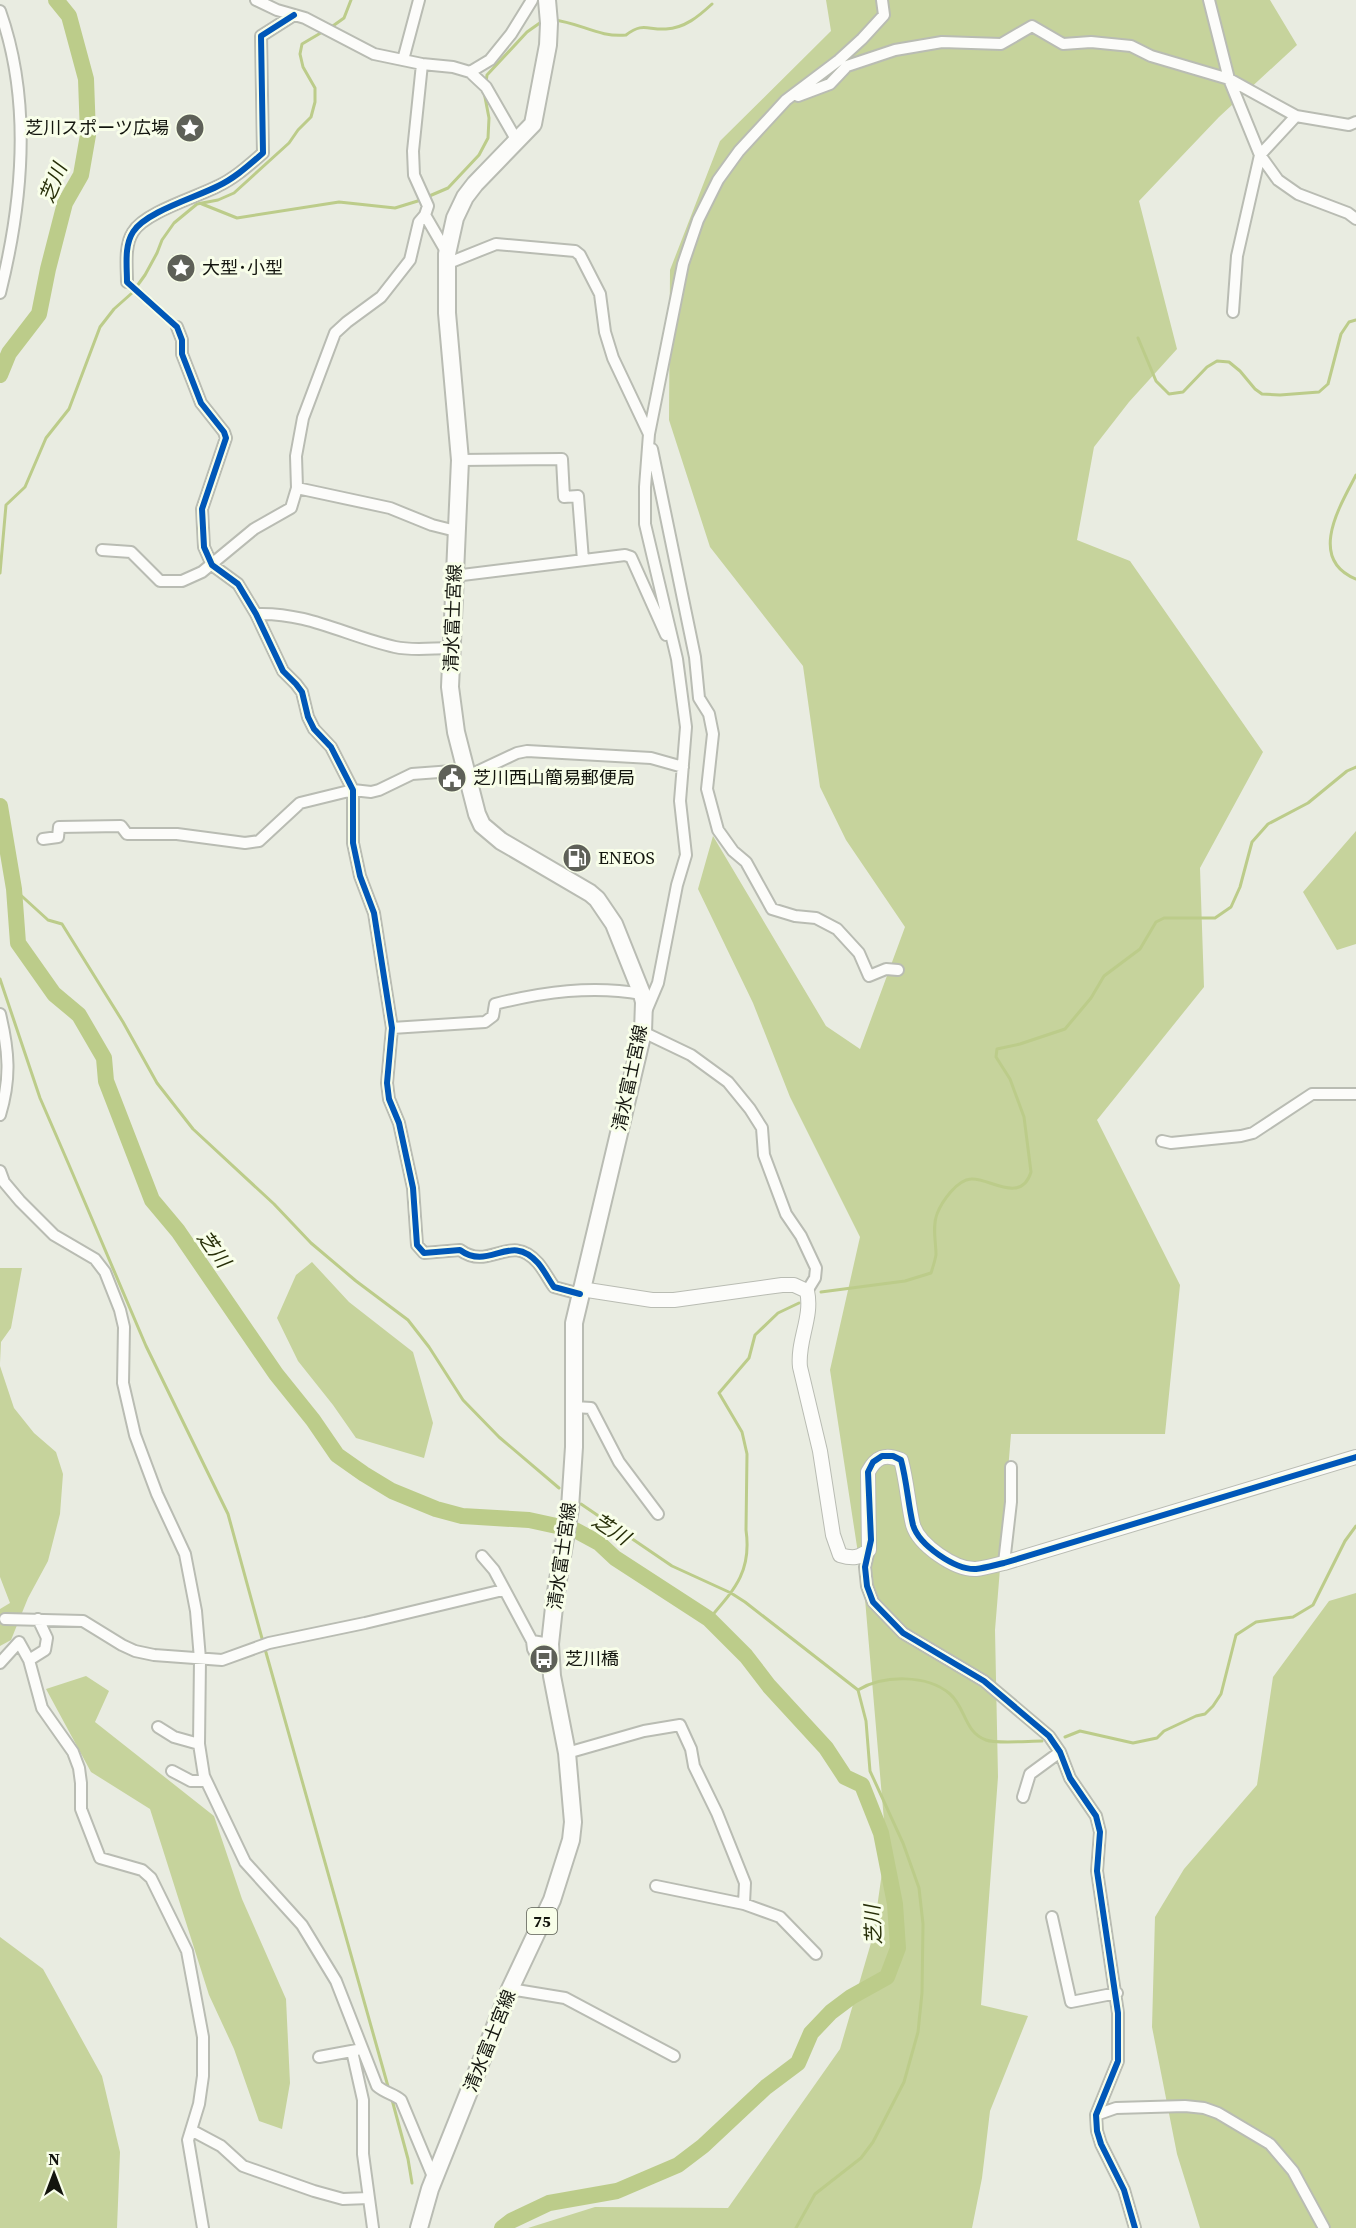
<svg xmlns="http://www.w3.org/2000/svg" width="1356" height="2228" font-family="'Source Serif 4','Noto Sans JP',serif">
<rect width="100%" height="100%" fill="#e9ece1"/>
<path fill="#c6d39c" d="M826 0H1270L1297 45 1219 117 1139 201 1177 349 1129 402 1094 447 1077 540 1130 561 1263 752 1200 868 1204 987 1097 1120 1180 1285 1165 1434H1011L995 1630 998 1777 981 2005 1028 2016 990 2111 982 2178 972 2228H528L595 2207 728 2208 840 2049 873 1936 886 1844 865 1599 830 1370 860 1237 790 1097 753 1003 698 889 713 836 826 1026 860 1049 905 927 846 840 820 787 803 666 710 547 669 420 670 270 720 141 831 31Z
M1356 831V944L1337 950 1303 892Z
M312 1262 349 1302 413 1352 433 1423 424 1458 356 1438 333 1405 298 1361 277 1318 296 1275Z
M0 1268H22L11 1328 1 1342 0 1363Z
M0 1366 14 1408 34 1433 56 1452 63 1474 60 1514 48 1561 28 1598 11 1640 0 1646V1609L10 1603 0 1577Z
M1356 1593V2228H1200L1177 2154 1152 2027 1155 1917 1184 1869 1257 1785 1273 1677 1329 1601Z
M86 1676 109 1691 95 1722 214 1816 242 1899 286 1999 290 2083 282 2129 259 2121 234 2049 209 1995 150 1809 91 1772 46 1689Z
M0 1937 43 1969 102 2076 120 2152 117 2228H0Z"/>
<g fill="none" stroke-linecap="round" stroke-linejoin="round">
<path stroke="#bccc8a" stroke-width="3" d="M553 20C579 22 599 38 626 35 643 22 647 30 666 29 685 28 699 16 712 4
M330 28 344 18 351 0
M486 82 487 75 527 32 544 20
M427 197 448 188 479 155 488 138 489 118 484 92
M202 204 237 218 339 202 395 208 421 200
M1138 338 1156 381 1169 394 1183 392 1207 367 1217 361 1229 362 1240 371 1255 389 1262 394 1280 395 1319 392 1328 384 1341 334 1349 322 1356 320
M1356 475C1340 506 1307 559 1356 579
M0 573 6 505 25 487 46 438 69 409 100 327 114 309 132 293 145 275 157 253 162 240 174 223 197 204 218 200 234 193 289 143 298 130 311 117 315 102V88L303 67 300 54 302 44 324 31
M14 889 48 920 62 924 123 1022 157 1083 193 1129 274 1204 311 1243 356 1281 408 1320 429 1347 463 1400 499 1437 559 1488
M0 979 40 1098 69 1165 146 1346 228 1514 263 1642
M821 1292 905 1281 931 1273C933 1267 935 1260 936 1255 936 1242 932 1226 937 1214 942 1201 957 1180 971 1179 988 1177 1021 1205 1031 1172L1024 1117 1010 1079 996 1057 997 1049 1020 1044 1065 1029 1091 998 1104 976 1140 949 1156 922 1164 918H1215L1231 907 1240 887 1252 842 1268 824 1308 803 1347 771 1356 767
M581 1504 672 1566 731 1593 745 1602 858 1690 866 1721 870 1771 903 1843 919 1888 923 1924 922 1993 918 2032 904 2082 873 2142 861 2158 815 2194 796 2228
M709 1619C734 1590 752 1572 746 1530L747 1454 742 1432 719 1393 749 1358 755 1335 778 1313 799 1303
M265 1649 389 2090
M858 1690C883 1675 927 1674 950 1694 966 1708 964 1732 986 1740 996 1744 1029 1741 1042 1741
M1065 1737 1080 1731 1133 1743 1157 1738 1164 1731 1196 1716 1205 1714 1213 1706 1221 1694 1236 1635 1256 1622 1293 1617 1313 1605 1345 1541 1356 1526
M391 2096 408 2159 412 2183"/>
<path stroke="#bccc8a" stroke-width="16" d="M0 375 9 353 39 314 48 269 65 203 81 175 88 135 86 79 69 16 56 0
M0 806 14 889 18 943 54 994 79 1015 104 1058 106 1081 152 1200 178 1231 276 1374 313 1420 337 1455 364 1474 392 1491 436 1509 462 1516 529 1520 575 1530 599 1543 615 1558 709 1619 746 1656 769 1686 826 1748 845 1777 862 1785 881 1833 895 1904 898 1948 887 1977 851 1997 831 2012 811 2033 798 2063 766 2087 703 2146 678 2165 617 2191 549 2203 511 2221 502 2228"/>
<path stroke="#c9ccc1" stroke-width="10" stroke-dasharray="10 5" stroke-linecap="butt" d="M127 282 177 327"/>
<g stroke="#b9bcb3" stroke-width="14">
<path id="minor" d="M256 0 277 10 305 18 374 54 422 64 453 67 470 72 486 87 517 141
M1209 0 1229 79 1260 155 1278 180 1298 194 1348 213 1356 219
M0 11C32 101 23 201 0 293
M403 60 419 0
M422 64 413 151 414 175 428 206 425 215 447 253
M470 72 490 60 511 34 532 0
M798 96 830 84 847 66 895 50 942 42 1001 44 1032 26 1063 44 1091 42 1131 46 1151 56 1229 79 1296 116 1349 125 1356 122
M446 264 496 244 575 251 580 255 600 294 605 332 613 358 649 434
M127 282C127 266 124 246 133 232 145 212 197 197 218 186 235 178 249 165 263 153L261 36 294 15
M1233 312 1237 256 1260 155 1296 116
M177 327 182 340V354L201 403 224 432 226 438 202 509 204 547 212 565 238 584 256 614 283 671 296 684 302 692 308 717 314 729 331 747 353 790V843L360 876 374 913 392 1028 387 1083 389 1099 399 1123 413 1188 417 1245 424 1253 460 1250C490 1272 510 1231 538 1263 544 1270 549 1280 554 1287L580 1294
M652 449 695 657 699 698 709 714 713 734 707 789 718 830 733 851 746 862 772 909 795 916 816 918 837 929 859 953 869 976 886 969 898 970
M460 460 562 459 564 497 578 496 583 560
M297 488 390 508 432 525 456 531
M102 550 131 552 160 581H182L202 572 254 529 291 508 297 488 296 456 303 418 335 333 347 322 381 297 410 260 419 222 425 215
M454 576 625 555 631 557 666 635
M256 614C308 612 346 636 395 647 413 651 433 648 451 648
M468 776 517 753 527 751 651 758 683 767
M43 839 58 837 59 827 121 826 127 834H177L245 843 259 841 300 803 353 790 371 792 379 790 412 774 466 770
M647 1009 658 983 677 885 686 855 680 801 686 727 677 659 645 524V487L649 434 683 264 698 220 718 180 739 151 786 100 839 60 862 39 884 15 882 0
M0 1014C9 1051 11 1079 0 1115
M392 1028 485 1022 493 1016 495 1004C543 992 592 985 642 994
M643 1032 691 1055 728 1082 750 1109 762 1128 764 1155 786 1214 801 1236 816 1268 815 1278 807 1291
M1162 1141 1171 1143 1241 1136 1253 1133 1312 1094H1356
M0 1171 4 1182 20 1201 54 1235 95 1259 105 1272 120 1310 124 1327 123 1383 135 1435 157 1494 185 1554 196 1611 200 1659 199 1744 204 1776 245 1862 302 1925 336 1981 377 2086C385 2093 394 2094 401 2100L434 2179
M574 1407 591 1408 619 1462 658 1514
M869 1550 865 1567 867 1586 873 1602 903 1633 984 1681 1049 1736 1060 1752 1070 1778 1096 1816 1100 1832 1097 1871 1118 2013V2061L1096 2115 1097 2131 1101 2144 1124 2190 1135 2228
M482 1556 494 1570 532 1641 550 1644
M1004 1563 1011 1502V1467
M5 1619 83 1621 122 1645 135 1651 154 1655 222 1660 269 1643 365 1623 503 1590
M532 1641 533 1649 541 1664
M29 1660 45 1650 47 1638 38 1619
M0 1663 19 1642 29 1660 42 1708 73 1752 79 1768 81 1783V1809L100 1858 142 1870 151 1878 187 1951 203 2037V2076L199 2104 188 2140 203 2228
M158 1727 174 1737 199 1744
M567 1753 644 1731 680 1725 691 1749 694 1766 717 1813 745 1883 744 1904
M172 1771 191 1781H206
M1023 1797 1030 1774 1060 1752
M656 1886 744 1904 780 1917 816 1954
M1052 1917 1071 2002 1117 1993
M510 1989 565 1998 674 2056
M352 2051 363 2100V2154L373 2228
M319 2057 357 2050
M1096 2115 1116 2108 1185 2106 1204 2108 1218 2113 1270 2144 1293 2171 1324 2228
M191 2130 221 2146 243 2166 314 2191 343 2199 369 2198"/>
</g>
<g stroke="#b9bcb3" stroke-width="16">
<path id="tertiary" d="M581 1289 652 1300H674L782 1285H794L807 1291C813 1317 797 1341 800 1367L820 1451 833 1535 840 1555C853 1559 859 1558 869 1550L868 1472C876 1457 885 1453 901 1460 907 1482 908 1504 913 1525 919 1545 955 1570 976 1569 985 1568 995 1565 1004 1563L1356 1457"/>
</g>
<g stroke="#b9bcb3" stroke-width="20">
<path id="primary" d="M419 2228 430 2189 510 1989 552 1900 571 1840 573 1822 567 1753 552 1676 550 1644 555 1598 570 1508 574 1447V1323L643 1032 644 1002 642 994 614 924 597 899 590 893 501 841 482 825 477 814 456 732 450 687 460 460 447 313V254L455 218 465 197 475 184 533 124 548 45 549 23 547 0"/>
</g>
<use href="#minor" stroke="#fcfcfa" stroke-width="10"/>
<use href="#tertiary" stroke="#fcfcfa" stroke-width="14"/>
<use href="#primary" stroke="#fcfcfa" stroke-width="16"/>
<g stroke="#f8fee9" stroke-width="10">
<path id="cycleway" d="M294 15 261 36 263 153C249 165 235 178 218 186 197 197 145 212 133 232 124 246 127 266 127 282L177 327 182 340V354L201 403 224 432 226 438 202 509 204 547 212 565 238 584 256 614 283 671 296 684 302 692 308 717 314 729 331 747 353 790V843L360 876 374 913 392 1028 387 1083 389 1099 399 1123 413 1188 417 1245 424 1253 460 1250C490 1272 510 1231 538 1263 544 1270 549 1280 554 1287L580 1294
M1135 2228 1124 2190 1101 2144 1097 2131 1096 2115 1118 2061V2013L1097 1871 1100 1832 1096 1816 1070 1778 1060 1752 1049 1736 984 1681 903 1633 873 1602 867 1586 865 1567 871 1540 868 1472 873 1462 882 1456H893L901 1460C907 1482 908 1504 913 1525 919 1545 955 1570 976 1569 985 1568 995 1565 1004 1563L1356 1457"/>
</g>
<use href="#cycleway" stroke="#0057b8" stroke-width="6"/>
</g>
<defs>
<g id="sight-disc" transform="scale(1.5)"><circle r="9.5" fill="#5e6058" stroke="#f8fee9"/><path d="M0-6L1.8-2.2L6-1.7L2.9 1.2L3.7 5.4L0 3.3L-3.7 5.4L-2.9 1.2L-6-1.7L-1.8-2.2Z" fill="#fff"/></g>
<g id="civic-disc" transform="scale(1.5)"><circle r="9.5" fill="#5e6058" stroke="#f8fee9"/><path d="M-.6-6.5H3V-4.5H.6V-3L4-1V1h2V6H-6V1h2V-1L-.6-3ZM-1.2 2.5V6h2.4V2.5Z" fill="#fff"/></g>
<g id="fuel-disc" transform="scale(1.5)"><circle r="9.5" fill="#5e6058" stroke="#f8fee9"/><path d="M-5.5-6h7V0h2V4h1.3V-2.5L3-4.5l.8-.8L6-3V5H2.5V1h-1V6h-7ZM-4.2-4.7v3.2H.2V-4.7Z" fill="#fff"/></g>
<g id="bus-disc" transform="scale(1.5)"><circle r="9.5" fill="#5e6058" stroke="#f8fee9"/><path d="M-5-6H5V4H4V6H2V4H-2V6H-4V4H-5ZM-3.5-4V0h7V-4ZM-3.5 1.2v1.5H-2V1.2ZM2 1.2v1.5H3.5V1.2Z" fill="#fff"/></g>
</defs>
<g fill-rule="evenodd">
<use href="#sight-disc" x="190" y="128"/>
<use href="#sight-disc" x="181" y="268"/>
<use href="#civic-disc" x="452" y="778"/>
<use href="#fuel-disc" x="577" y="858"/>
<use href="#bus-disc" x="544" y="1659"/>
</g>
<g text-anchor="middle" stroke-width="6" stroke-linejoin="round" paint-order="stroke">
<rect fill="#f8fee9" stroke="#585b50" stroke-width="1.5" x="527" y="1908" width="30" height="26" rx="4.5"/>
<g font-size="16" font-weight="bold" fill="#13150e">
<text x="542" y="1927">75</text>
</g>
<g font-size="18" fill="#13150e" stroke="#f8fee9" text-anchor="start">
<text x="169" y="134" text-anchor="end">芝川スポーツ広場</text>
<text x="202" y="274">大型･小型</text>
<text x="473" y="784">芝川西山簡易郵便局</text>
<text x="598" y="864">ENEOS</text>
<text x="565" y="1665">芝川橋</text>
</g>
<g font-size="18" fill="#13150e" stroke="#f8fee9">
<text transform="translate(453 618) rotate(-88)" y="6">清水富士宮線</text>
<text transform="translate(630 1078) rotate(-78)" y="6">清水富士宮線</text>
<text transform="translate(562 1556) rotate(-82)" y="6">清水富士宮線</text>
<text transform="translate(490 2041) rotate(-68)" y="6">清水富士宮線</text>
</g>
<g font-size="20" font-style="italic" fill="#272f08" stroke="#f8fee9">
<text transform="translate(53 183) rotate(-68)" y="7">芝川</text>
<text transform="translate(214 1249) rotate(54)" y="7">芝川</text>
<text transform="translate(611 1529) rotate(33)" y="7">芝川</text>
<text transform="translate(873 1925) rotate(-93)" y="7">芝川</text>
</g>
</g>
<g transform="translate(54 2174)" stroke="#f8fee9" stroke-width="4.5" paint-order="stroke">
<path d="M0-4.5L10 22L0 15L-10 22Z" fill="#13150e"/>
<text y="-9" font-size="16" font-weight="bold" text-anchor="middle" fill="#13150e">N</text>
</g>
</svg>
